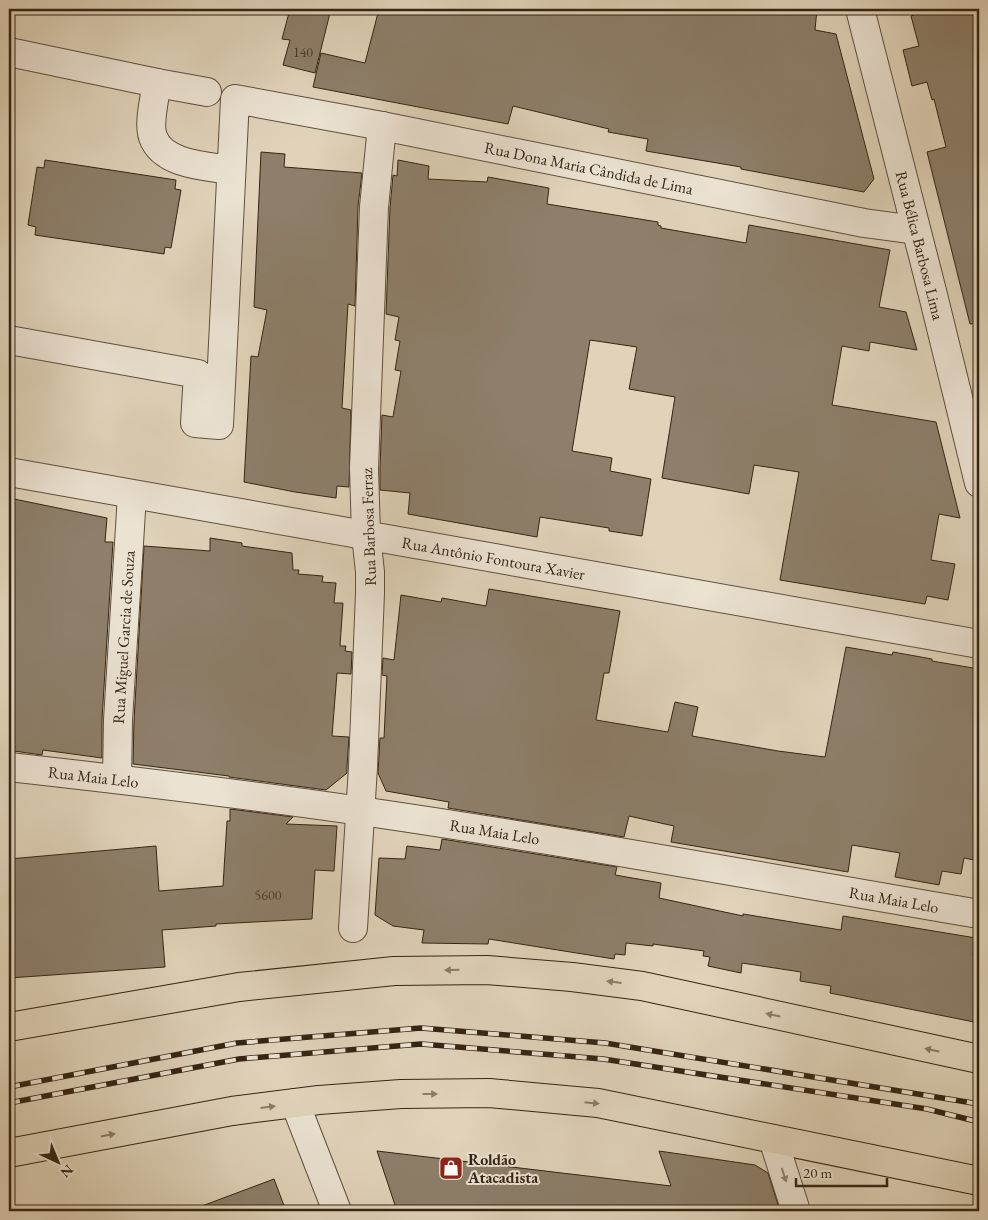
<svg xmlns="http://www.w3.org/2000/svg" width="988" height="1220" font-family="'EB Garamond',serif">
<rect width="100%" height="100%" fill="#e0d3ba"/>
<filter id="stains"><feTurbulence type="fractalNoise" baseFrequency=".004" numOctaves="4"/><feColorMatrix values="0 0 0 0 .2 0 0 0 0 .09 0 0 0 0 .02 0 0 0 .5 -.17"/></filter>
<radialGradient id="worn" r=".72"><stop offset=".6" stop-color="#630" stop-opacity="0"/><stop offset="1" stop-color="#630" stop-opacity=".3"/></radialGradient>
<path fill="#8d7f6a" stroke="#342513" d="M290 9H331L315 73 283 65 290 40 282 39Z
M379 9H817L815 30 836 34 874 179 864 192 741 169V167L646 151 648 139 608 132 609 129 513 106 508 124 313 87 321 53 365 63Z
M912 9H979V323L970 324 927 152 946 147 934 99 932 100 927 82 912 86 903 50 919 46 911 16 914 15Z
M261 152 285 154 284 167 362 173 358 206 355 306 348 304 342 408 351 410 349 487 337 486 336 498 295 492 244 482 251 356 258 357 267 310 254 307Z
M45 160 176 180 175 189 181 190 171 248 165 247 164 254 35 235 36 227 28 225 37 167 44 168Z
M398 160 429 166 428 179 487 182 488 177 549 188 547 204 658 222V225L661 226V228L746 243 749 225 890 250 879 307 906 312 917 350 870 342 869 351 842 346 832 405 936 422 960 518 939 514 931 560 955 564 948 600 927 596 925 604 780 580 799 472 754 465 749 494 662 478 675 397 629 389 637 347 590 340 572 451 612 458 610 471 651 479 642 536 609 531V528L540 517 537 537 408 514 410 493 380 490V468L382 415 393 417 401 371 395 370 400 341 395 340 399 317 386 314 390 208 393 175 397 176Z
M9 498 107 518 105 542H113L102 719V758L43 750 42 755 14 751 15 746 9 745Z
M210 538 242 543V546L292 553 293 570H299L298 574 323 576 322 582 336 583 334 603H343L340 646H346L345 651 352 652 351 674 337 673 332 736 349 737 347 766V773L326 790 229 777V776L133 764 134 721 144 546 210 551Z
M489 589 620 611 609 673H604L596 720 668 732 675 702 698 707 692 736 778 751 825 757 846 647 892 655 893 652 932 659V661L979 669V861L964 858 961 874 942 871 939 885 895 877 900 853 852 845 848 872 671 842 674 826 629 816 624 837 448 808 449 802 386 791 378 773 380 738H384L387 676 382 675 383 658 394 660 401 595 441 602 442 598 486 606Z
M230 809 293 817 286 824 337 826 334 871 315 870 312 919 216 924V926L162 930 165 967 9 978V859L156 846 159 891 223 886 227 821H230Z
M442 839 617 867 615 875 661 883 659 898 743 916V914L841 930 843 916 976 938 973 955 979 956V1023L830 993 831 986 800 981 801 972 742 963 741 973 708 966 710 957 703 956 704 951 653 944V946L626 943 625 955 615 954 614 959 489 939 488 944 422 943 424 930 393 926 375 915 379 858 405 859 407 846 440 850Z
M377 1151 671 1186 659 1151 755 1165 768 1173 780 1211H397Z
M274 1179 286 1211H195L194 1209Z"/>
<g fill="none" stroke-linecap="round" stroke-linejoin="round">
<g stroke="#5f503d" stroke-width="30">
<g id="minor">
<path id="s1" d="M860 9 933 295 979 483"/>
<path d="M9 52 157 83"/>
<path d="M207 92 157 83C155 96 148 124 153 137 163 165 207 166 231 170"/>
<path id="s2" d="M9 340 198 374 195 423 219 425 235 99 382 126 864 223 916 230"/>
<path id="s3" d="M9 472 979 644"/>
<path id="s4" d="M9 767C126 780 244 794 361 811 568 841 773 879 979 914"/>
<path id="s5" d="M117 778 118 720 132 495"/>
<path d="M353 928 363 767 370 593V572L366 535 364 468 374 207 382 126"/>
<path d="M295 1103 337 1211"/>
<path d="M773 1139 796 1211"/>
</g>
</g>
<g stroke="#342513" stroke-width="30">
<path id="major" d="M9 1027 239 987 394 971 487 970 572 977 642 986 979 1059
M9 1153 232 1111 319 1100 401 1094 489 1093 598 1103 979 1181"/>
</g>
<use href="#minor" stroke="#ebe2d2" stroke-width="28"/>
<use href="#major" stroke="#e0d3ba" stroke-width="28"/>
<g stroke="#342513" stroke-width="5.5">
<path id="rail" d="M9 1087 237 1043 421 1028 605 1043 979 1104
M9 1103 239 1059 421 1044 603 1059 927 1109 979 1122"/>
</g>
<use href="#rail" stroke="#ebe2d2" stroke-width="4" stroke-dasharray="11" stroke-linecap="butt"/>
</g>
<defs><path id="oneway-solid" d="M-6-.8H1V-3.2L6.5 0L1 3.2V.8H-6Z" transform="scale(1.25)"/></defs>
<g fill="#8a7c66">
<use href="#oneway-solid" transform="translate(452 970) rotate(179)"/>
<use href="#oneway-solid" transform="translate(614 982) rotate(-173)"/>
<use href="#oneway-solid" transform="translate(773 1015) rotate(-168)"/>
<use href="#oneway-solid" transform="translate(932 1050) rotate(-168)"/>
<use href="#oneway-solid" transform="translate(430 1094)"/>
<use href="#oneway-solid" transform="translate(592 1103) rotate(6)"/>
<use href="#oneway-solid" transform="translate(268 1107) rotate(-7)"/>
<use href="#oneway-solid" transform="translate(108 1135) rotate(-11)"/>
</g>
<use fill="#908472" href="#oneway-solid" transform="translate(784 1175) rotate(72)"/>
<defs>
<g id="shop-square" transform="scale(1.25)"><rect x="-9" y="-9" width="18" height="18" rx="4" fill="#8f2418" stroke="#ebe2d2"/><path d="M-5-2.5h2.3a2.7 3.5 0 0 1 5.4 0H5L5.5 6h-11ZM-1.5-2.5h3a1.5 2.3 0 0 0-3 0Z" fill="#fff"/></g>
</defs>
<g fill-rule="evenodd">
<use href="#shop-square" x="451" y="1168"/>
</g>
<g text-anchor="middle" stroke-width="4" stroke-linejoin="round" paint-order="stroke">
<g font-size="14" fill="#4a3c29">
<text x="303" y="57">140</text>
<text x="268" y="900">5600</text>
</g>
<g font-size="16" fill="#342513" stroke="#ebe2d2">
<text dy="6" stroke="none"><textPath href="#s2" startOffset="952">Rua Dona Maria Cândida de Lima</textPath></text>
<text dy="6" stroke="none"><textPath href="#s1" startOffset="244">Rua Bélica Barbosa Lima</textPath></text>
<text transform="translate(368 527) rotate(-92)" y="6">Rua Barbosa Ferraz</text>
<text dy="6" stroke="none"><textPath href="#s3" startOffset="492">Rua Antônio Fontoura Xavier</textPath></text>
<text dy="6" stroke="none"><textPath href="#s5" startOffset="141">Rua Miguel Garcia de Souza</textPath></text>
<text dy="6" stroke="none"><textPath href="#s4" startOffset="85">Rua Maia Lelo</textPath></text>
<text dy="6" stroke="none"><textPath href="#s4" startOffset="490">Rua Maia Lelo</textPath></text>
<text dy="6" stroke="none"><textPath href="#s4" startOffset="895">Rua Maia Lelo</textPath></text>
</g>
<g font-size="16" font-weight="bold" fill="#342513" stroke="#ebe2d2" text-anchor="start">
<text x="468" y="1165">Roldão<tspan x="468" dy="18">Atacadista</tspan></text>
</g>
</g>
<rect width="988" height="1220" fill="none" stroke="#e0d3ba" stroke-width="30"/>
<rect x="10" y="10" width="968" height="1200" fill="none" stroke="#342513" stroke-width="2.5"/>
<rect x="15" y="15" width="958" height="1190" fill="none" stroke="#342513"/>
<g transform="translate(58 1162) rotate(136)" stroke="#ebe2d2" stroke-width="4" paint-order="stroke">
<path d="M0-4L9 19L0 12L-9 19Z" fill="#342513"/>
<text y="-8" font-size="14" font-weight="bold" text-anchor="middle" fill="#342513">N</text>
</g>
<path d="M796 1178v8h91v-8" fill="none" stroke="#342513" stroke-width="2.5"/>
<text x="803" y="1178" font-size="15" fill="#342513" stroke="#ebe2d2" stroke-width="4" paint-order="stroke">20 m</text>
<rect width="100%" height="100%" filter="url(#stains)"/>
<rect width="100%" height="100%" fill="url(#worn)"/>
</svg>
